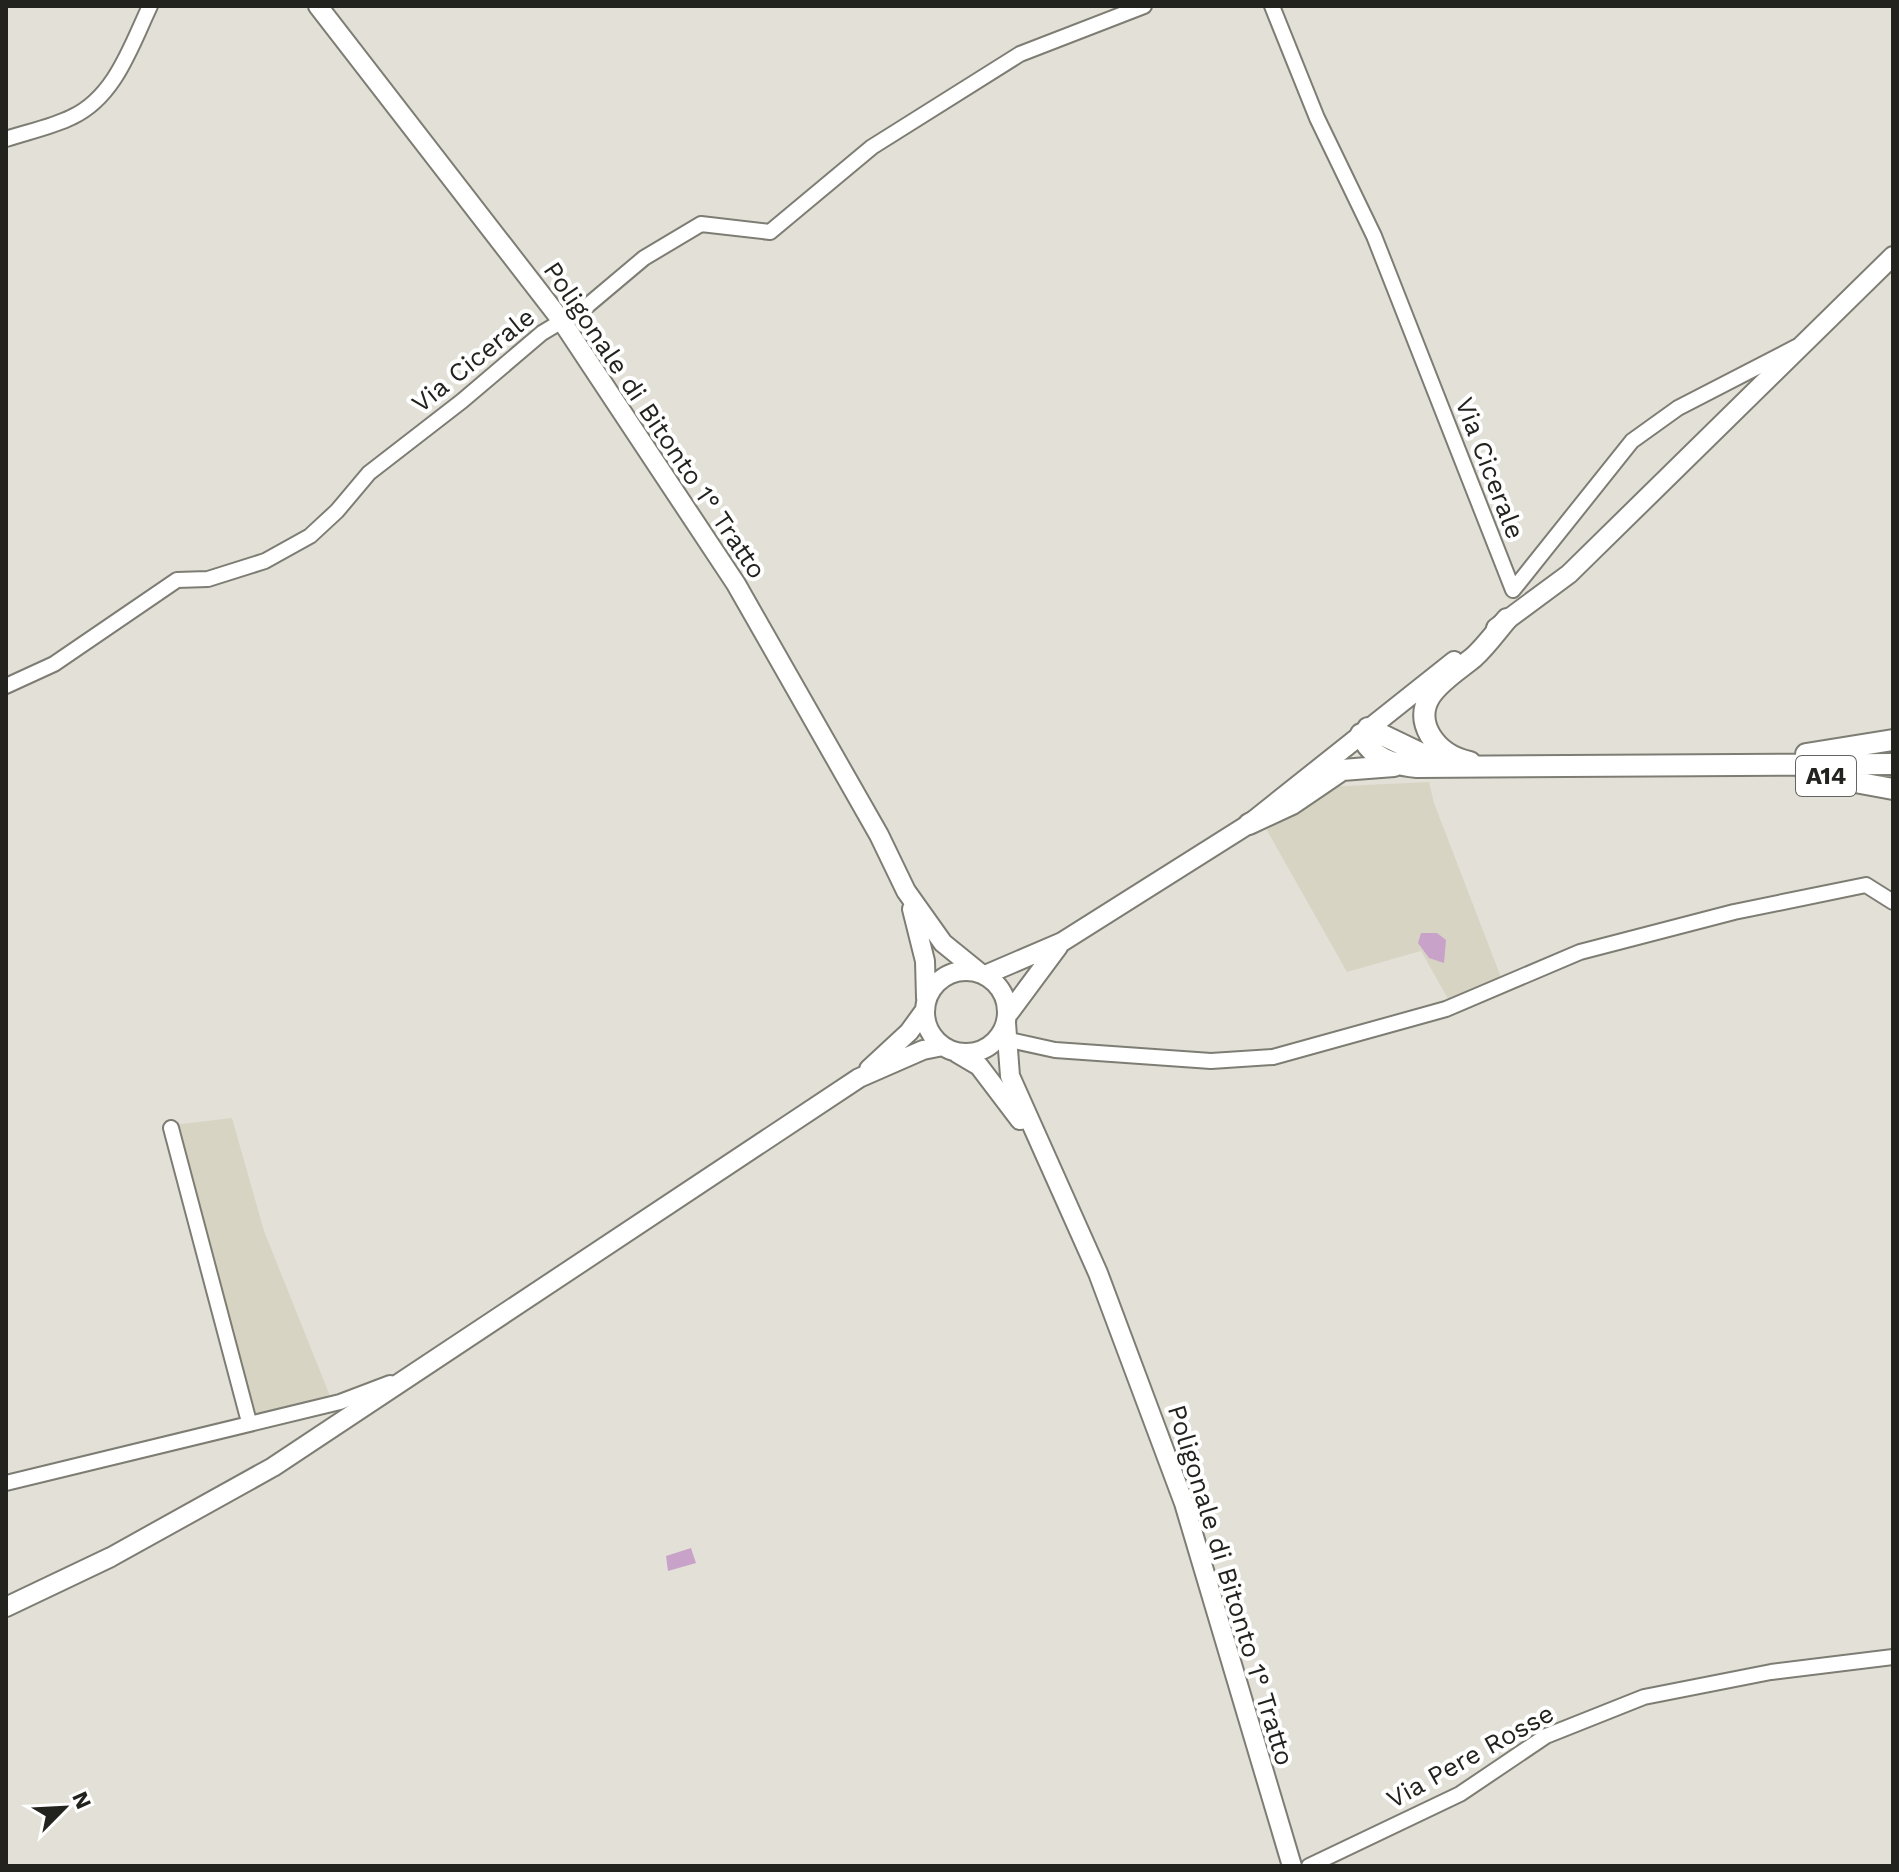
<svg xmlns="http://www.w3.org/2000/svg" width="1899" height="1872" font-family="'Work Sans',sans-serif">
<rect width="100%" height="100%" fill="#e3e1d7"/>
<path fill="#d7d4c4" d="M1429 782 1434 803 1502 980 1451 1004 1421 951 1347 972 1264 825 1323 787Z
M232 1118 264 1231 330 1396 252 1415 173 1125Z"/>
<path fill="#c8a2c8" d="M1421 933H1437L1446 940 1444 963 1429 958 1418 943Z
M691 1548 696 1563 668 1571 666 1556Z"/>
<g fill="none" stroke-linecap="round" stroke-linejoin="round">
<g stroke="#7e7d74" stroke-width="18">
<path id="minor" d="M1272 6 1317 118 1374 236 1513 590 1632 441 1678 408 1796 347
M6 139C27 132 52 127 72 117 115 97 131 46 150 6
M6 686 54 664 177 580 208 579 265 561 310 536 337 511 369 473 462 401 542 333 587 306 644 258 701 224 770 232 872 147 1020 54 1144 6
M1005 1039 1055 1050 1211 1061 1273 1057 1446 1009 1580 952 1734 912 1866 885 1893 902
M171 1128 249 1422
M6 1483 340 1402 390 1383
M1309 1866 1460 1794 1546 1736 1644 1697 1771 1672 1893 1657"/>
</g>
<g stroke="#7e7d74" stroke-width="22">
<path id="major" d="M318 6 561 320 736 584 879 835 906 891 943 943 980 973
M1496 628 1569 574 1893 256
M912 909 925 961 926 998
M925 1012a41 41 0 1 1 82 0a41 41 0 1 1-82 0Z
M985 975 1062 942 1249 824 1454 661
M1009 1013 1058 947
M1006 1023 1010 1076 1098 1273 1184 1503 1292 1866
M957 1053 979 1066 1020 1120
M869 1069 909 1032 925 1010
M6 1607 111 1557 273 1467 859 1078 923 1050 943 1046"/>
</g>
<g stroke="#7e7d74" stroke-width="24">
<path id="highway" d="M1368 728 1422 754 1445 759
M1361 734C1370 758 1393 765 1417 767L1893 764
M1806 754 1893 740
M1470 762C1454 759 1439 750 1430 735 1409 698 1450 677 1474 657 1486 646 1496 632 1507 619
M1806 773 1893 789
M1249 824 1292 804 1342 770 1394 766"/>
</g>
<use href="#minor" stroke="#fff" stroke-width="14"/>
<use href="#major" stroke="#fff" stroke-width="18"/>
<use href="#highway" stroke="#fff" stroke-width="20"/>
</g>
<g text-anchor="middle" stroke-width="8" stroke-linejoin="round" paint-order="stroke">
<rect fill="#fff" stroke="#646462" stroke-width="2" x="1796" y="756" width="60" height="40" rx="6"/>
<g font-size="24" font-weight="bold" fill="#22221e">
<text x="1826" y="784">A14</text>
</g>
<g font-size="26" fill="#22221e" stroke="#fff">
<text transform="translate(473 360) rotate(-39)" y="9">Via Cicerale</text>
<text transform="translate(655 420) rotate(56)" y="9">Poligonale di Bitonto 1° Tratto</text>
<text transform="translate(1490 468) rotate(69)" y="9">Via Cicerale</text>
<text transform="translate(1231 1585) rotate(73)" y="9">Poligonale di Bitonto 1° Tratto</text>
<text transform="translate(1470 1756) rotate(-29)" y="9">Via Pere Rosse</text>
</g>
</g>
<rect width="1899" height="1872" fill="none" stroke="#22221e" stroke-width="16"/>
<g transform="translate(64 1808) rotate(66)" stroke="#ffffff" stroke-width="6" paint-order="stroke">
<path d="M0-6L14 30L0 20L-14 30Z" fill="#22221e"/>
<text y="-12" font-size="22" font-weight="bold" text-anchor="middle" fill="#22221e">N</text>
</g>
</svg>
